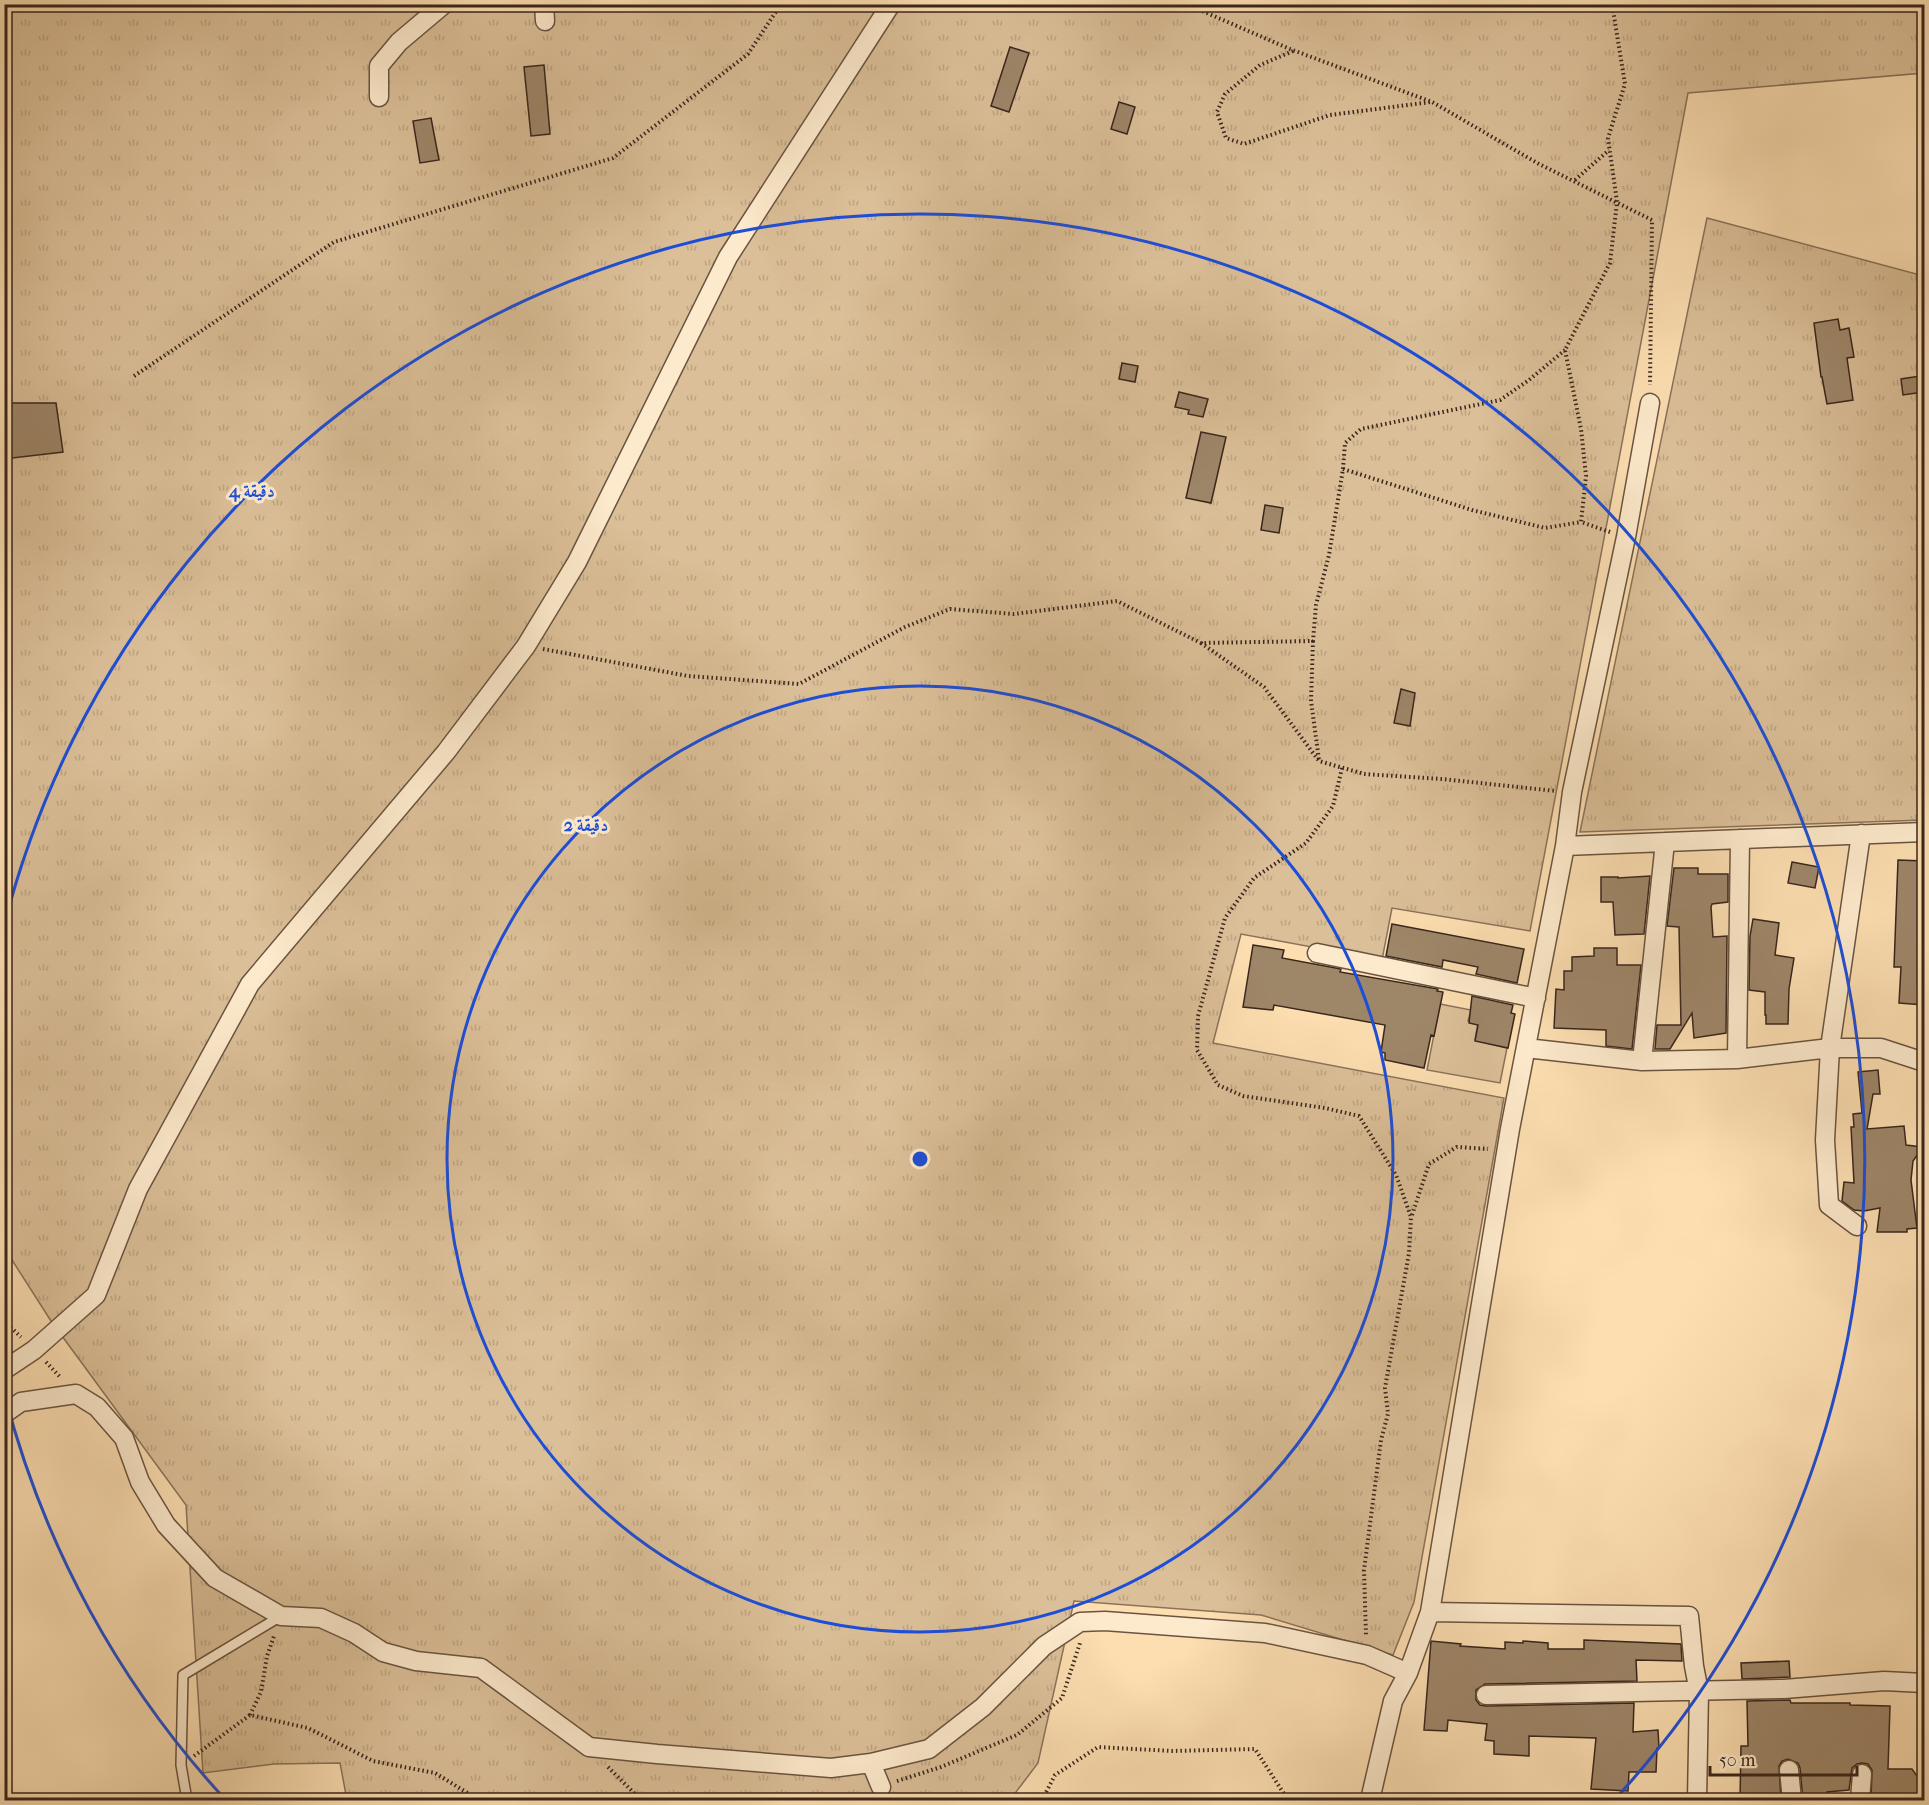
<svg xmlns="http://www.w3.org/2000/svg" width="1929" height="1805" font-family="'IM FELL French Canon',Amiri,serif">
<defs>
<pattern id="grass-tufts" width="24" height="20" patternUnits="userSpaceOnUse" patternTransform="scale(1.5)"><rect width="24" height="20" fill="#dbbf98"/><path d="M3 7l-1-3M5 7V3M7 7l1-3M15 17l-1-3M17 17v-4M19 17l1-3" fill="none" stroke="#bda482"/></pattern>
</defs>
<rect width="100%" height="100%" fill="#fcdeb1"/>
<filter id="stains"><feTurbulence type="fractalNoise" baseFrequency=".00333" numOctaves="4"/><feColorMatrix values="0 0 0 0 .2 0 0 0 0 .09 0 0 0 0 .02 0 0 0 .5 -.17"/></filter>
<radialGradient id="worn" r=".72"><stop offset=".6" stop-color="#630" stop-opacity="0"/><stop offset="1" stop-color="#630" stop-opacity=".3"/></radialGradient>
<path fill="url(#grass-tufts)" stroke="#8a725a" stroke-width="1.5" d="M5 5H1924V73L1688 93 1530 931 1392 908 1382 960 1241 934 1213 1043 1504 1098 1414 1602 1393 1655 1261 1615 1074 1601 1038 1763 1010 1800H347L340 1763 274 1764 203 1773 186 1505 51 1321 5 1249Z
M1707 218 1924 276V820L1580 832Z"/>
<path fill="#dbbf98" stroke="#8a725a" stroke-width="1.5" d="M1440 1004 1471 1010 1468 1021 1478 1023 1475 1040 1507 1048 1500 1083 1427 1070Z"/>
<path fill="#9e8669" stroke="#39261c" stroke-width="1.5" d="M1010 47 1029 53 1009 112 991 106Z
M544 65 550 134 531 136 524 67Z
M1119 102 1135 107 1127 134 1111 129Z
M431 118 439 160 420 163 413 121Z
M1838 319 1840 330 1849 328 1854 357 1847 358 1853 400 1827 404 1822 377H1821L1814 323Z
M1122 363 1138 366 1135 382 1119 379Z
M1920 376 1923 392 1903 395 1901 379Z
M1179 392 1208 399 1203 417 1188 414 1189 410 1175 407Z
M4 403H56L63 452 4 459Z
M1201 432 1226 437 1211 503 1186 498Z
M1265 505 1283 508 1279 533 1261 530Z
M1401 689 1415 693 1410 726 1394 723Z
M1898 860 1924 861V1005L1899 1003 1901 967H1894Z
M1792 862 1819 867 1815 888 1788 883Z
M1674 868H1698V874H1728V902L1712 904 1711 907 1713 937 1727 936 1726 1033 1694 1038 1692 1013 1670 1049H1655L1657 1025H1681L1679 927 1667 926Z
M1650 876 1644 934 1615 935 1613 902H1601V877H1618V878Z
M1753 919 1779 923 1775 955 1794 958 1789 989 1788 1024H1766V1015H1765V992L1749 990 1750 936Z
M1392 924 1524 949 1517 983 1476 974 1478 967 1443 960 1442 967 1386 956Z
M1253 945 1284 950 1282 958 1341 969 1340 972 1438 989 1437 991 1443 992 1434 1036 1431 1035 1424 1068 1385 1060V1053L1381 1052 1385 1025 1274 1005 1273 1010 1243 1007Z
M1594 948H1617V965H1641L1632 1049 1606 1046V1030L1554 1028 1556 989 1564 990V971H1572V957L1594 956Z
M1472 996 1513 1005 1511 1013 1515 1014 1508 1048 1475 1041 1478 1025 1469 1023Z
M1878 1070 1880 1094H1873L1867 1129 1904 1126 1906 1145 1923 1147 1913 1161 1911 1180 1917 1228 1907 1229V1232H1877L1880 1208 1864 1211 1854 1210 1842 1201 1844 1182 1854 1183 1851 1127H1854L1853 1114 1862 1113 1858 1072Z
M1584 1640 1681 1644 1682 1661 1636 1660 1637 1681 1485 1684 1476 1690V1700L1480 1705 1486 1706 1634 1703 1633 1732 1658 1730 1659 1748H1657L1656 1772H1629L1628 1791 1591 1789 1596 1738 1529 1736V1756L1494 1754V1741L1485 1740 1487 1724 1448 1720 1447 1731 1424 1730 1431 1641 1461 1644 1460 1646 1505 1649V1642L1523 1643V1641L1548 1643V1649H1584Z
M1789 1661 1790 1677 1742 1679 1741 1663Z
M1790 1700 1791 1703H1850V1705L1890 1706 1888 1769H1912L1924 1786V1800H1871L1872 1770 1868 1764 1862 1763 1857 1764 1852 1768 1849 1790 1827 1792 1828 1800H1803L1800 1768 1798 1763 1788 1759 1782 1761 1779 1766 1781 1800H1740L1741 1746H1748L1747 1701Z"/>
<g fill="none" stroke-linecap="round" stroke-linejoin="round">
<g stroke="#6a5441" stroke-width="12">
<path id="service" d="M187 1800 181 1765 183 1675 281 1616"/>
</g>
<g stroke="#6a5441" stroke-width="21">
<path id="minor" d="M544 4 545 21
M379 97V66L399 42 444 4
M1565 846 1924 832
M1317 953 1536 998
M1526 1048 1642 1061 1737 1059 1830 1048H1881L1924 1062
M1737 1059 1740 839
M1642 1061 1665 842
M1857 1226 1829 1205 1825 1140 1830 1048 1861 834
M4 1370 34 1350 96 1295 138 1189 250 984 446 752 526 646 577 562 728 257 891 4
M4 1414 21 1402 76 1394 97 1407 124 1438 140 1482 166 1525 215 1578 281 1616 321 1618 354 1633 383 1652 416 1661 481 1668 589 1747 657 1754 831 1768 871 1763 881 1787
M1430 1612 1689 1616 1694 1666 1699 1692 1697 1800
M1486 1695 1784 1689 1884 1681 1924 1683
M871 1763 929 1749 983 1707 1044 1646 1080 1622 1105 1621 1265 1633 1367 1655 1408 1673
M1789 1770 1792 1800
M1370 1800 1393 1701 1408 1673 1430 1612 1510 1129 1565 846 1572 792 1626 537 1650 403
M1860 1800 1862 1774"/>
</g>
<path stroke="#39261c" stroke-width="4" stroke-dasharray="1.5 3" stroke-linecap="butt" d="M1186 4 1290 49 1432 102 1539 164 1652 220 1650 385
M1293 51 1260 65 1225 94 1217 112 1226 138 1244 144 1330 115 1431 102
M1575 180 1609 150
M134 376 334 242 613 158 748 54 781 4
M1343 469 1345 443 1361 429 1500 400 1529 380 1565 350
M1610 532 1581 522 1586 476 1581 429 1565 350 1610 263 1617 202 1608 138 1625 84 1612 4
M1313 641 1311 701 1319 760
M1201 643 1264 687 1319 761 1364 774 1442 779 1556 791
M543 649 688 676 799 684 905 627 950 609 1014 614 1117 601 1201 643 1313 641 1316 605 1329 555 1343 469 1472 510 1545 528 1581 522
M1342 768 1333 806 1306 843 1254 878 1225 918 1198 1016 1197 1050 1218 1085 1243 1096 1325 1108 1359 1116 1396 1175 1411 1217 1409 1253 1385 1388 1388 1414 1381 1440 1364 1570 1366 1636
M1412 1215 1429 1164 1457 1147 1488 1149
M4 1321 21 1337
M46 1362 61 1378
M250 1715 261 1692 267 1656 274 1636
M194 1756 250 1715 308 1728 373 1761 435 1773 479 1800
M608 1767 641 1800
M897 1781 941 1767 1017 1735 1062 1698 1080 1643
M1042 1800 1055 1775 1098 1747 1171 1751 1255 1749 1288 1800"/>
<use href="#service" stroke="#fdeacc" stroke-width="9"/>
<use href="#minor" stroke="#fdeacc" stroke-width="18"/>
</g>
<g fill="none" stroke="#1d4ed8" stroke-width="3">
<circle cx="920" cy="1159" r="473"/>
<path d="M223 1797A945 945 0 0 1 5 1396M5 922A945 945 0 1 1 1617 1797"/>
</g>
<circle cx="920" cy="1159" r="9" fill="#1d4ed8" stroke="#fdeacc" stroke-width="3"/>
<g font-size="18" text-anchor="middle" font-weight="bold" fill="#1d4ed8" stroke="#fdeacc" stroke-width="6" stroke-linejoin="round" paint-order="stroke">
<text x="252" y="497">4 دقيقة</text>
<text x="586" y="831">2 دقيقة</text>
</g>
<rect width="1929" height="1805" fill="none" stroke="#fcdeb1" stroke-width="24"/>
<rect x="6" y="6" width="1917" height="1793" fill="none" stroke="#39261c" stroke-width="3"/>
<rect x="12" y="12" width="1905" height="1781" fill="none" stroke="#39261c" stroke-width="1.5"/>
<path d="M1710 1766v9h147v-9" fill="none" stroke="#39261c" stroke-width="3"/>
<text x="1719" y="1766" font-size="18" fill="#39261c" stroke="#fdeacc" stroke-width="4.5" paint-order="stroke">50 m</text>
<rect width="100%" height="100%" filter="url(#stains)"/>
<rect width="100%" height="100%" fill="url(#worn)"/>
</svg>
